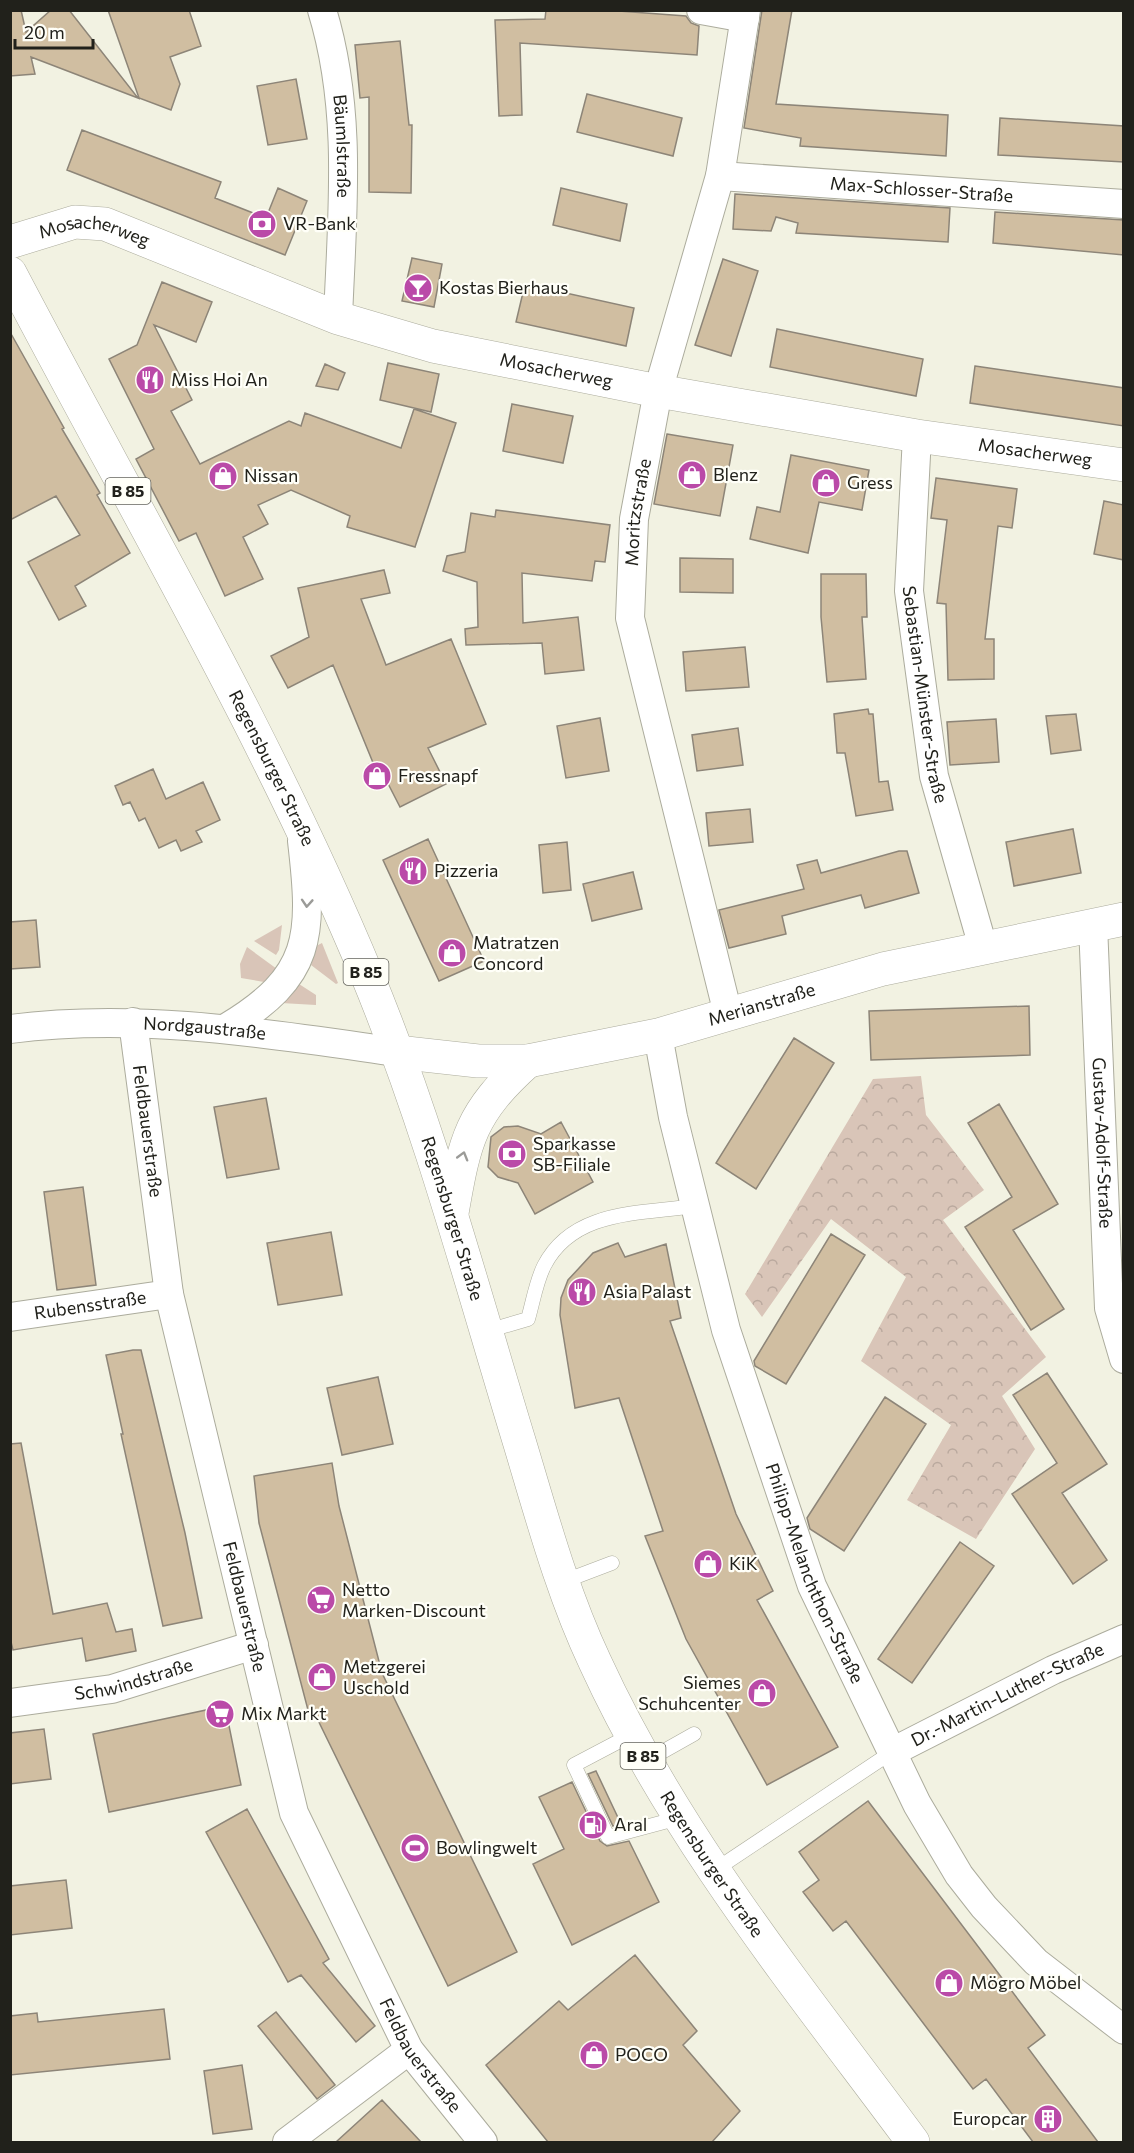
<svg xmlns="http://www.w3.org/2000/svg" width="1134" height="2153" font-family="Commissioner,sans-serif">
<defs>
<pattern id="park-crowns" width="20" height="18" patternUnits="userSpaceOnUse" patternTransform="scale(1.5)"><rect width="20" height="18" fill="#d9c5b8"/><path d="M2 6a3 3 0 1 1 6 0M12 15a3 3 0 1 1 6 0" fill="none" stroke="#baa99e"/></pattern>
</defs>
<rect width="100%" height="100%" fill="#f2f2e2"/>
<path fill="#d9c5b8" d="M282 925 279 950 276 955 254 941Z
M322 943 338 983 336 984 311 965 316 946Z
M247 947 277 969 264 982 241 978 240 964Z
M299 984 316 995V1005L281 1003Z"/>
<path fill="url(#park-crowns)" d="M921 1076 926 1115 984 1190 943 1220 1046 1357 1002 1396 1035 1449 976 1539 907 1500 951 1425 861 1361 906 1277 831 1219 762 1317 745 1294 873 1079Z"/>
<path fill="#d0bea1" stroke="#8d8578" stroke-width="1.5" d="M10 10H21L26 32 51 10H69L138 98 31 57 35 74 10 76Z
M108 10H189L201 46 170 57 180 84 171 110 139 98Z
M546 10H605L686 16 691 23 699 26 697 55 520 43 522 115 499 116 495 20 545 19Z
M762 10H792L776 104 948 115 946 156 800 146 801 138 744 128Z
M400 41 409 125H412L411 193 369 192V97L360 98 355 45Z
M296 79 307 139 268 145 257 86Z
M587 94 682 118 673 156 577 132Z
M1000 118 1124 126V162L998 155Z
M82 130 221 182 215 198 266 218 278 188 307 201 285 255 67 170Z
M561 188 627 204 620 241 553 225Z
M735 194 950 208 948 242 796 233 798 223 776 217 771 231 733 229Z
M995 212 1124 220V255L993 243Z
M412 258 442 264 434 307 402 301Z
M723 259 758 271 731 356 695 345Z
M162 282 212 302 196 342 154 325 192 400 171 411 200 464 289 421 301 426 305 413 401 448 414 409 456 423 415 547 347 527 350 516 291 490 258 505 268 524 243 537 263 579 225 596 196 533 179 541 136 459 154 449 109 359 137 345Z
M525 284 634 308 626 346 516 322Z
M777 329 923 359 916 396 770 367Z
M10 332 64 428 62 429 100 493 97 495 130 553 75 586 86 606 59 620 28 562 80 535 56 496 10 520Z
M388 363 439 374 431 412 380 400Z
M325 364 345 373 338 390 316 386Z
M975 366 1124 388V426L970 403Z
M512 404 573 416 563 463 503 451Z
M667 434 733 445 720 516 654 504Z
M791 455 869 470 862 510 819 502 808 553 750 539 757 507 780 512Z
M936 478 1017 489 1012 528 998 526 985 639H994V679L948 680 946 604 937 603 947 520 931 518Z
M1104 501 1124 505V560L1094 554Z
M496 510 610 525 605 562 595 561 592 581 522 573 523 623 578 617 584 670 545 674 542 643 466 645 465 629 478 627 477 582 443 571 447 556 465 552 471 513 495 517Z
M680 558 733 559V593L680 592Z
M384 570 390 593 361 599 386 665 451 639 486 724 428 748 446 784 400 807 380 768 376 770 333 665 288 688 271 656 309 637 298 588Z
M821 574H866L867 617H862L866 679 827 682 821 617Z
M745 647 749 687 686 691 683 652Z
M868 709 869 714H873L879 782 888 781 893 810 856 816 845 753H837L834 714Z
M1076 714 1081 750 1051 754 1046 716Z
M600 718 609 771 566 778 557 726Z
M996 719 999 762 950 765 947 722Z
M738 728 743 765 697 771 692 735Z
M153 769 166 799 203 782 220 820 196 831 202 842 181 851 176 840 159 848 145 818 139 821 130 802 123 805 115 786Z
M750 809 753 842 709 846 706 813Z
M1073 829 1081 873 1014 886 1006 842Z
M428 839 484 961 439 981 383 860Z
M567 842 571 890 543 893 539 845Z
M899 851H907L919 893 865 908 861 895 782 916 786 934 729 948 719 910 804 889 797 865 817 860 821 873Z
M633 872 642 909 592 921 583 884Z
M36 920 40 967 10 969V922Z
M1029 1006 1030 1055 871 1060 869 1011Z
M794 1038 834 1063 756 1189 716 1163Z
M266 1098 279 1169 227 1178 214 1107Z
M999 1104 1058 1204 1013 1230 1064 1309 1031 1330 965 1227 1012 1197 968 1123Z
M561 1122 593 1182 535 1214 518 1183 498 1177 488 1167 491 1137 504 1127 518 1126 541 1134Z
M83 1187 96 1285 57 1290 44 1192Z
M331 1232 342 1295 278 1305 267 1243Z
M831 1234 865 1255 786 1384 755 1366 754 1361Z
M618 1243 625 1257 666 1244 681 1318 670 1321 736 1514 773 1591 757 1600 838 1747 767 1785 686 1639 645 1536 663 1531 619 1398 575 1408 560 1315 561 1298 568 1280 593 1253Z
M133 1350H141L185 1533 202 1618 163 1626 121 1434H123L106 1355Z
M1047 1373 1107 1464 1062 1493 1107 1560 1073 1584 1012 1494 1057 1463 1013 1395Z
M378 1377 393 1444 342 1455 327 1388Z
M885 1397 926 1424 844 1551 810 1529 807 1518Z
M21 1443 53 1614 107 1603 116 1632 132 1629 136 1651 86 1661 82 1638 13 1650 10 1638V1444Z
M332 1463 339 1506 382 1673 517 1952 448 1986 312 1708 308 1710 259 1523 254 1476Z
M960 1542 994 1566 912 1683 878 1659Z
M225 1706 241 1785 109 1812 93 1734Z
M44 1729 51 1779 10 1784V1733Z
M596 1771 621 1824 613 1826 588 1774Z
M572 1782 600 1841 607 1846 629 1841 659 1902 572 1945 533 1864 564 1849 539 1797Z
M868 1801 1045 2035 1028 2048 1098 2142H1033L986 2079 973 2089 846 1921 833 1931 803 1892 819 1880 799 1852Z
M247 1809 329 1959 323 1963 375 2026 356 2042 301 1975 288 1982 206 1832Z
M66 1880 72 1928 10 1935V1886Z
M635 1955 697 2031 683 2045 740 2111 712 2142H548L486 2065 559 2001 568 2010Z
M164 2009 170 2059 10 2075V2016L37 2013 38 2022Z
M276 2012 335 2085 317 2099 258 2026Z
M242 2065 252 2129 213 2134 204 2071Z
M382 2100 421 2142H336Z"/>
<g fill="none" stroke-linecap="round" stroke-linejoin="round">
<g stroke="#acac9d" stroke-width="15">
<path id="service" d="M487 1331 528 1319C533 1302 536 1282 544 1266 573 1209 641 1214 695 1206
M562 1582 612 1563
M631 1735 574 1765 608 1837 679 1818
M646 1761 694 1734
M715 1870 892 1752"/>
</g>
<g stroke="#acac9d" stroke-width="30">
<g id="minor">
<path id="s1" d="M322 10C353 111 342 215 338 318"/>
<path d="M701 10 745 18"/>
<path id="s2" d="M720 176 1124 204"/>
<path id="s3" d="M917 436 909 591 934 776 983 947"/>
<path id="s4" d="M1093 925 1109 1308 1124 1359"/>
<path id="s5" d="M728 1014 630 618 634 519 658 391 720 176 746 10"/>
<path id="s6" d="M133 1022 169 1294 294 1813 409 2050 483 2142"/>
<path d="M226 1028C313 976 313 936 302 841"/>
<path id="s7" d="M10 1029C140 1012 269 1034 397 1052"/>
<path id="s8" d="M658 1035 673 1117 726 1330 812 1586 917 1804 959 1875 984 1907 1036 1962 1124 2030"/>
<path id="s9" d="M10 1317 169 1294"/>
<path id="s10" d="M10 1703 112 1689 254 1645"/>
<path id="s11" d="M892 1752 1053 1670 1124 1639"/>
<path d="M287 2142 409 2050"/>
</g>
</g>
<g stroke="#acac9d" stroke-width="34">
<g id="tertiary">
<path id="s12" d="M10 242 75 222 105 224 338 318 433 346 658 391 917 436 1124 465"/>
<path id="s13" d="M397 1052 478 1061H528L658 1035 883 969 1124 919"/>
<path d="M452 1213C465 1139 470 1113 528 1061"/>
</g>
</g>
<g stroke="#acac9d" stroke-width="34">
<g id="primary">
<path id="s14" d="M10 273C132 506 266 732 367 975 430 1127 472 1287 520 1444 542 1517 562 1592 595 1662 675 1837 799 1988 913 2142"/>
</g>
</g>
<use href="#service" stroke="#fff" stroke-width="14"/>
<use href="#minor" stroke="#fff" stroke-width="28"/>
<use href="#tertiary" stroke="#fff" stroke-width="33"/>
<use href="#primary" stroke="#fff" stroke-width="33"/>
</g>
<defs><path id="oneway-chevron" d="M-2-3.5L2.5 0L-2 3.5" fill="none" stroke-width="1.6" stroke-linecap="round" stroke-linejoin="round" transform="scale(1.5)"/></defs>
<g stroke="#9b9b98">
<use href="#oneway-chevron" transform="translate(307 903) rotate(94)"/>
<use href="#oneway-chevron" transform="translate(463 1156) rotate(-74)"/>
</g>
<defs>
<g id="bank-disc" transform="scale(1.5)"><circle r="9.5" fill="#ba4aa8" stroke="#fffff8"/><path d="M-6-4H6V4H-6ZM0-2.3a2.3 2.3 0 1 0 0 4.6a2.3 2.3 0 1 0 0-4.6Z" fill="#fff"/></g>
<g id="bar-disc" transform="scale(1.5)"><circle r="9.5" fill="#ba4aa8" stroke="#fffff8"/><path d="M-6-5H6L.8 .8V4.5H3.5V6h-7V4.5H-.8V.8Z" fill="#fff"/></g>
<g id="restaurant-disc" transform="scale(1.5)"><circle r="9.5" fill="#ba4aa8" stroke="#fffff8"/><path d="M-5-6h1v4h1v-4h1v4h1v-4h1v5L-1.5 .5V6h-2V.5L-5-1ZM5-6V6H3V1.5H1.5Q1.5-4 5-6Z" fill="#fff"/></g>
<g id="shop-disc" transform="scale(1.5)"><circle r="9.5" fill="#ba4aa8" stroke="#fffff8"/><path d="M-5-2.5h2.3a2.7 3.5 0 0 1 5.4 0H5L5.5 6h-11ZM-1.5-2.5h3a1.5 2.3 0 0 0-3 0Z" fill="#fff"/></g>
<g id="supermarket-disc" transform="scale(1.5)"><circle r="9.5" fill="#ba4aa8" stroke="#fffff8"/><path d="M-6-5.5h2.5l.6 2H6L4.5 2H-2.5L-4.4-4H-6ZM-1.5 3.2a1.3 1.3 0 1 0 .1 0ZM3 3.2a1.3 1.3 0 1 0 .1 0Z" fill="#fff"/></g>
<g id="fuel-disc" transform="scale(1.5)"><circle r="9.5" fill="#ba4aa8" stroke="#fffff8"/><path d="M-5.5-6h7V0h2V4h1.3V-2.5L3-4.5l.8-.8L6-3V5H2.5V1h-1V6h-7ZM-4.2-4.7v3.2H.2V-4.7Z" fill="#fff"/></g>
<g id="stadium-disc" transform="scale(1.5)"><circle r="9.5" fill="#ba4aa8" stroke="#fffff8"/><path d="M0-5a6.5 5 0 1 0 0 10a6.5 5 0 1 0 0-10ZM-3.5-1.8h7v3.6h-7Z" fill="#fff"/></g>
<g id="building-disc" transform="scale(1.5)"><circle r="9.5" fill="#ba4aa8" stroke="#fffff8"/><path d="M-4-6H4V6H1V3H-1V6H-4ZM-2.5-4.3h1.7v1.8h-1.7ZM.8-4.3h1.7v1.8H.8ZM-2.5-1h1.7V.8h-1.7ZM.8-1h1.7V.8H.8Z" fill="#fff"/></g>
</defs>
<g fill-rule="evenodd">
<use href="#bank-disc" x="262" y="224"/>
<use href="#bar-disc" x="418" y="288"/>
<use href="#restaurant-disc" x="150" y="380"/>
<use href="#shop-disc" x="692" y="475"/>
<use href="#shop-disc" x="223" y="476"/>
<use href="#shop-disc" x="826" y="483"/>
<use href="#shop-disc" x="377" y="776"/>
<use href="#restaurant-disc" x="413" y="871"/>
<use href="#shop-disc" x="452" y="953"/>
<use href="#bank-disc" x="512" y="1154"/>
<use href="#restaurant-disc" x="582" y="1292"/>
<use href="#shop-disc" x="708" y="1564"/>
<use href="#supermarket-disc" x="321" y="1600"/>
<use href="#shop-disc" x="322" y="1677"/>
<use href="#shop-disc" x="762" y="1693"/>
<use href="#supermarket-disc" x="220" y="1714"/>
<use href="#fuel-disc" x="593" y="1825"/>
<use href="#stadium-disc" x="415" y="1848"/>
<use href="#shop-disc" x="949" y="1983"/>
<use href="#shop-disc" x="594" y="2055"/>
<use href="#building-disc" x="1048" y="2119"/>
</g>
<g text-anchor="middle" stroke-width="4.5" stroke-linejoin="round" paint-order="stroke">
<g fill="#fffff8" stroke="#64645d" stroke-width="1.5">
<rect x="105.5" y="478" width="45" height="26" rx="4.5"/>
<rect x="343.5" y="959" width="45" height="26" rx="4.5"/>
<rect x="620.5" y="1743" width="45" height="26" rx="4.5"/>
</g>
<g font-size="16" font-weight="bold" fill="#21211b">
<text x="128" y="497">B 85</text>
<text x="366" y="978">B 85</text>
<text x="643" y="1762">B 85</text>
</g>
<g font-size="18" fill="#21211b" stroke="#fffff8">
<text dy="6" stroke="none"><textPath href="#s1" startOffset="138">Bäumlstraße</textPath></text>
<text dy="6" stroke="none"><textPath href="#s2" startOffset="202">Max-Schlosser-Straße</textPath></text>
<text dy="6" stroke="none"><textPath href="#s12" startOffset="88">Mosacherweg</textPath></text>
<text dy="6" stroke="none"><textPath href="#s12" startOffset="574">Mosacherweg</textPath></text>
<text dy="6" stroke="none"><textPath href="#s12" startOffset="1060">Mosacherweg</textPath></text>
<text dy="6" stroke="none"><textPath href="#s5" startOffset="514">Moritzstraße</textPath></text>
<text dy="6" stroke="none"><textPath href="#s3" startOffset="260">Sebastian-Münster-Straße</textPath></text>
<text dy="6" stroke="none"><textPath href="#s14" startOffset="560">Regensburger Straße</textPath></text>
<text dy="6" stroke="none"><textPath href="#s13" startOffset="372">Merianstraße</textPath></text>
<text dy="6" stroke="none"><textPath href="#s7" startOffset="195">Nordgaustraße</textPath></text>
<text dy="6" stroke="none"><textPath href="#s6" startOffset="110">Feldbauerstraße</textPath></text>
<text dy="6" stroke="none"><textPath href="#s4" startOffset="218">Gustav-Adolf-Straße</textPath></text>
<text dy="6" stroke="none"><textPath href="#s14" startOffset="1046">Regensburger Straße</textPath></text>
<text dy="6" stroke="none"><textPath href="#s9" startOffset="81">Rubensstraße</textPath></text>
<text dy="6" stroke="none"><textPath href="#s8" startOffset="562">Philipp-Melanchthon-Straße</textPath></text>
<text dy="6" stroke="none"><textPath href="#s6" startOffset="596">Feldbauerstraße</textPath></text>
<text dy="6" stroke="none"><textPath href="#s10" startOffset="126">Schwindstraße</textPath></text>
<text dy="6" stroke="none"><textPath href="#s11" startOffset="129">Dr.-Martin-Luther-Straße</textPath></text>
<text dy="6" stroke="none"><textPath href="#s14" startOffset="1746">Regensburger Straße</textPath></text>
<text dy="6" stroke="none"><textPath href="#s6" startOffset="1082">Feldbauerstraße</textPath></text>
</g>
<g font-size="18" fill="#21211b" stroke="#fffff8" text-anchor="start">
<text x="283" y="230">VR-Bank</text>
<text x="439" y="294">Kostas Bierhaus</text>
<text x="171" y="386">Miss Hoi An</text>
<text x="713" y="481">Blenz</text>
<text x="244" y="482">Nissan</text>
<text x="847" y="489">Gress</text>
<text x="398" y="782">Fressnapf</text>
<text x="434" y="877">Pizzeria</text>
<text x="473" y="949">Matratzen<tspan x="473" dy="21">Concord</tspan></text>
<text x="533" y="1150">Sparkasse<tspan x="533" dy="21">SB-Filiale</tspan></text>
<text x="603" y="1298">Asia Palast</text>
<text x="729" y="1570">KiK</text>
<text x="342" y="1596">Netto<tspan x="342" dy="21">Marken-Discount</tspan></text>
<text x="343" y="1673">Metzgerei<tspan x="343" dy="21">Uschold</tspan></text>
<text x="741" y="1689" text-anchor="end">Siemes<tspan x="741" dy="21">Schuhcenter</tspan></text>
<text x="241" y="1720">Mix Markt</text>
<text x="614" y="1831">Aral</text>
<text x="436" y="1854">Bowlingwelt</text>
<text x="970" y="1989">Mögro Möbel</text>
<text x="615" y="2061">POCO</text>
<text x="1027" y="2125" text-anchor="end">Europcar</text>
</g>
</g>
<rect width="1134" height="2153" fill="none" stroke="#21211b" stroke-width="24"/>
<path d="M15 39v9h78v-9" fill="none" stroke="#21211b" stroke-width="3"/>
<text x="24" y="39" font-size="18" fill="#21211b" stroke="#fffff8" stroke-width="4.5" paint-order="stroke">20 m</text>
</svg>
